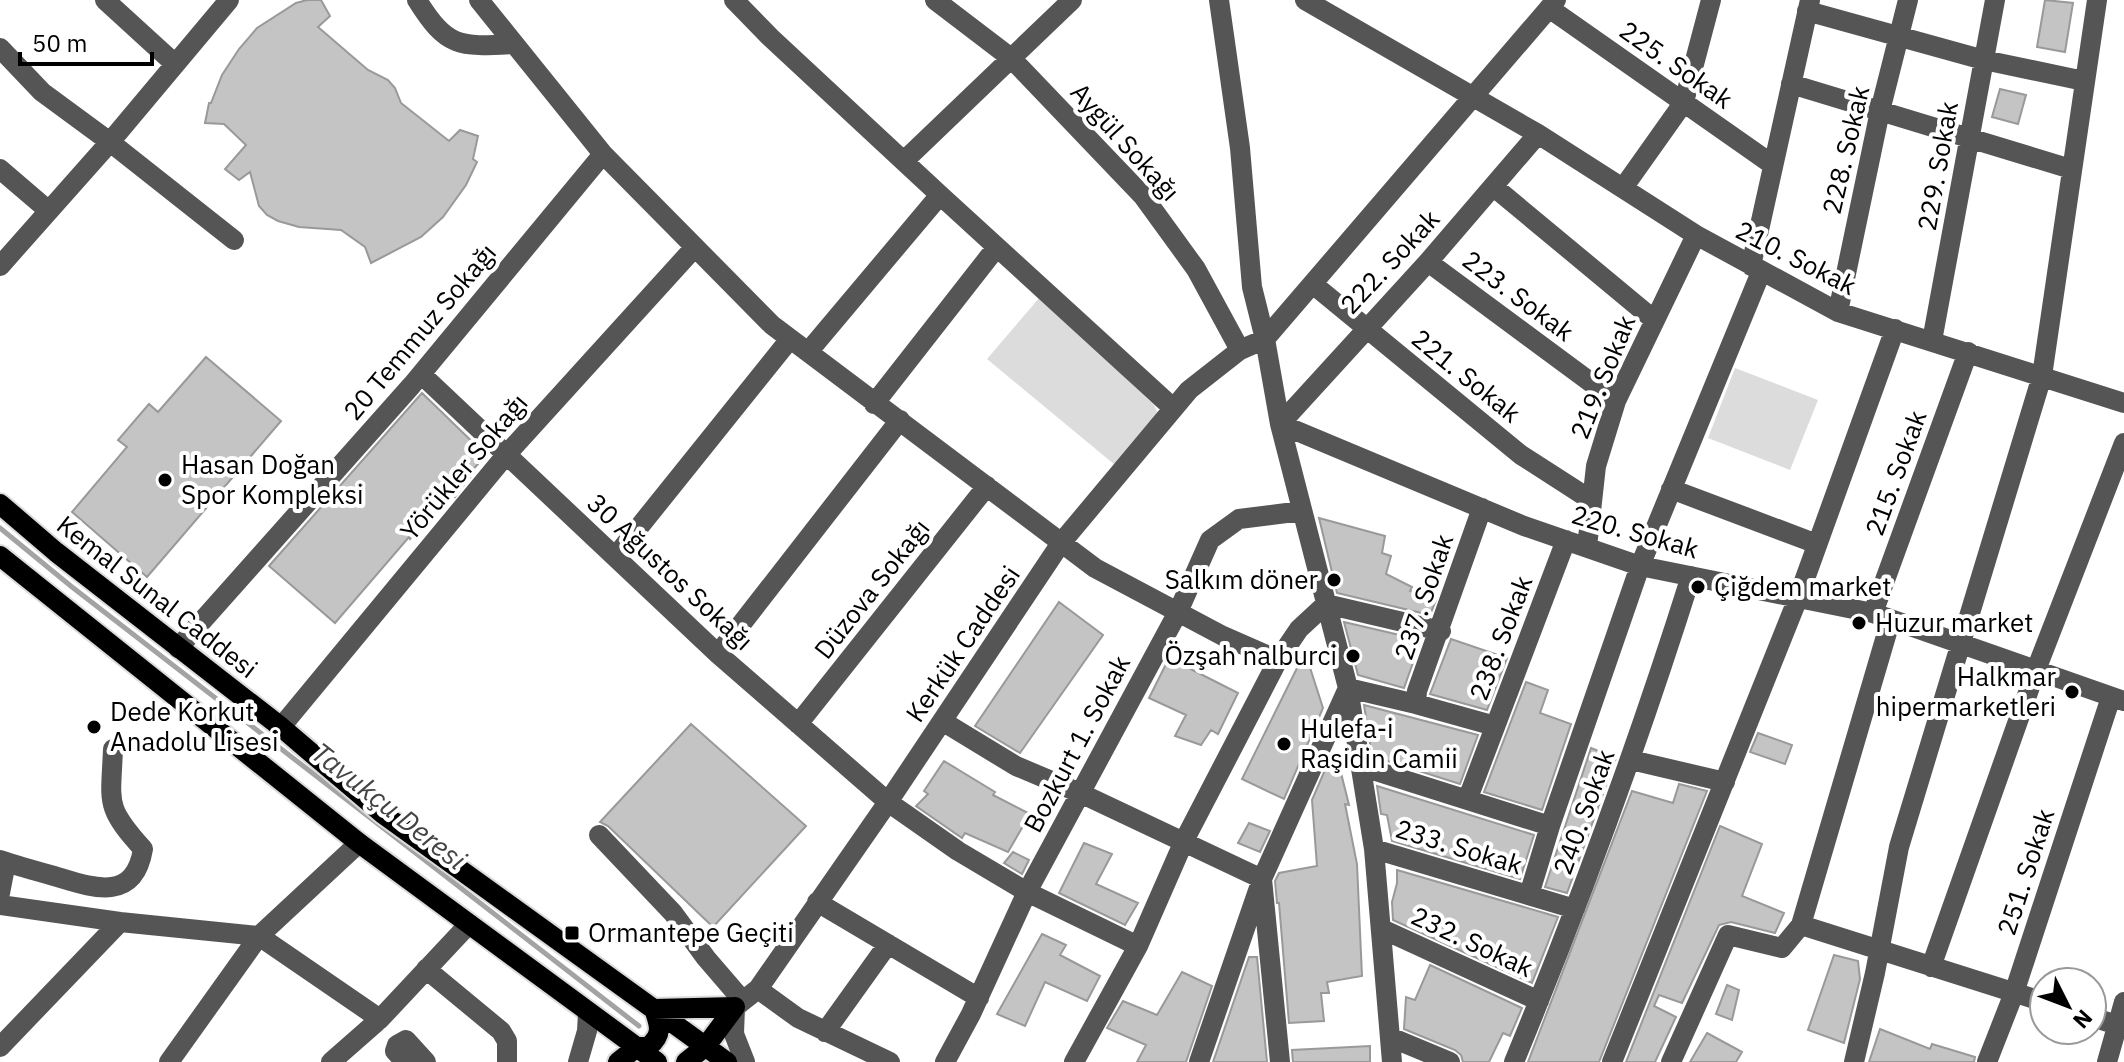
<svg xmlns="http://www.w3.org/2000/svg" width="2124" height="1062" font-family="'IBM Plex Sans',sans-serif">
<rect width="100%" height="100%" fill="#fff"/>
<path fill="#dcdcdc" d="M1040 297 1154 405 1157 411 1155 418 1115 465 987 359Z
M1735 368 1818 400 1790 470 1708 438Z"/>
<g fill="none" stroke-linecap="round" stroke-linejoin="round">
<path stroke="#a3a3a3" stroke-width="5" d="M0 528 72 587 639 1026"/>
</g>
<path fill="#c4c4c4" stroke="#999" stroke-width="2" d="M307 0H321L330 16 318 27 368 70 388 80 395 88 401 103 449 141 460 130 478 136 473 159 477 162 466 185 443 217 421 237 371 263 365 247 341 230 299 227 278 221 267 215 259 206 250 172 239 180 225 169 246 145 224 124 205 123 209 103H211L222 75 239 49 257 28 296 3Z
M2045 0 2073 3 2065 52 2037 47Z
M2000 89 2026 95 2018 124 1992 117Z
M206 357 281 421 147 577 72 512 127 447 118 440 149 404 158 412Z
M422 393 486 455 469 474 471 476 457 494 455 497 451 494 410 539 409 537 335 623 269 566Z
M1319 518 1385 536 1382 553 1391 556 1386 574 1412 587 1410 591 1436 600 1430 615 1337 593Z
M1059 602 1103 635 1020 753 975 726Z
M1344 622 1421 640 1404 688 1358 675Z
M1451 639 1507 658 1487 710 1430 694Z
M1305 652 1323 708 1284 799 1242 779Z
M1169 658 1238 693 1218 734 1211 730 1201 745 1175 736 1186 715 1149 698Z
M1526 682 1548 690 1540 713 1571 724 1542 810 1484 792Z
M1364 705 1478 735 1460 784 1372 756Z
M691 724 806 826 713 927 608 826 600 822Z
M1758 733 1792 745 1785 764 1750 752Z
M1591 748 1616 758 1567 893 1545 887Z
M944 761 995 792 993 795 1030 814 1008 852 965 833 962 838 916 806 928 794 924 791Z
M1338 761 1349 805 1345 804 1357 864 1362 976 1327 982 1329 993H1321L1324 1021 1289 1023 1279 903H1277L1275 881 1279 873 1317 866 1312 800 1328 763Z
M1679 784 1707 791 1599 1062H1528L1632 791 1673 803Z
M1377 786 1534 835 1520 879 1392 841 1387 815 1381 814Z
M1249 823 1270 831 1260 852 1238 843Z
M1720 826 1762 844 1742 896 1784 913 1775 933 1731 922 1719 925 1682 1003 1659 995 1654 1006 1676 1017 1655 1062H1626Z
M1084 843 1112 854 1096 884 1138 903 1125 925 1059 893Z
M1013 852 1029 860 1022 874 1004 863Z
M1397 870 1558 917 1532 983 1393 920 1392 902 1397 883Z
M1042 934 1066 945 1060 955 1100 976 1087 1001 1045 982 1025 1026 997 1014Z
M1834 955 1858 961 1860 979 1844 1043 1808 1030Z
M1249 957H1257L1267 1062H1213Z
M1430 965 1522 1008 1510 1036 1503 1033 1489 1062H1463L1461 1055 1455 1050 1404 1029 1406 997 1415 1000Z
M1182 972 1212 986 1186 1062H1137L1146 1045 1107 1028 1123 1001 1157 1015Z
M1727 985 1739 990 1732 1020 1716 1014Z
M1880 1029 1930 1049 1932 1044 1975 1057 1974 1062H1869Z
M1707 1033 1742 1052 1736 1062H1690Z
M1370 1046V1062H1293L1292 1050Z"/>
<g fill="none" stroke-linecap="round" stroke-linejoin="round">
<g stroke="#dbdbdb" stroke-width="24">
<path id="major" d="M0 504 56 552 281 727 383 814 727 1062
M0 556 359 843 657 1062
M618 1062 637 1047H648C663 1035 660 1026 654 1009L735 1007
M686 1062 706 1046 735 1007"/>
</g>
<path stroke="#555" stroke-width="20" d="M105 0 175 64
M417 0C447 48 459 47 513 44
M479 0 603 154 772 325 1095 568 1223 636 1278 660
M734 0 770 37 940 195 1173 408
M935 0 1011 58 1143 196 1196 269 1240 350
M1219 0 1240 148 1252 287 1265 339 1280 424 1348 688 1374 849 1392 1062
M1305 0 1538 134 1696 235 1838 312 2124 403
M1549 8 1773 165
M1807 11 1984 60 2084 81
M0 48 42 92 110 142 234 240
M1791 84 2071 169
M1538 134 1428 262 1280 424 1524 526 1640 566 1873 613 2124 701
M905 160 1072 0
M0 169 49 211
M1494 187 1653 319
M1623 188 1684 102 1711 0
M1428 262 1616 401
M0 266 110 142 229 0
M1751 266 1810 0
M1314 285 1521 455 1591 500
M1838 312 1880 111 1908 0
M1932 341 1995 0
M808 352 940 195
M421 374 718 654 888 802 958 851 1027 892 1138 946
M874 404 996 248
M1671 489 1817 544
M1587 547 1596 466 1616 401 1696 235
M615 557 790 339
M1873 613 1968 352
M178 648 412 385 603 154
M718 654 900 420
M1416 704 1417 691 1482 508
M942 721 1016 766 1080 793 1262 879 1280 1062
M798 724 987 486
M281 727 506 455 695 247
M1631 760 1725 782
M1360 766 1550 826
M1468 798 1566 540
M599 835 673 913 706 958 743 1001
M1374 849 1575 909
M0 860C18 866 36 871 54 876 91 887 134 904 143 849 104 806 111 803 113 749
M0 893 6 862
M1529 895 1550 826 1640 566 1761 272
M817 902 979 998
M0 905 120 922 259 936 380 1019
M1801 925 2044 1002
M1382 929 1539 1001
M1931 967 2036 670 2124 443
M426 969 501 1031 507 1041V1062
M758 989 798 1018 890 1062
M2092 1017 2117 1025
M825 1032 888 944
M1390 1037 1450 1062
M0 1047 120 922
M169 1062 259 936 359 843
M331 1062 380 1019 469 924
M405 1062 395 1051 397 1045 406 1040 426 1062
M578 1062 587 1031 588 1013
M745 1062 734 1034 735 1007 758 989 888 802 1061 543 1189 390 1240 350 1265 339 1556 0
M945 1062 971 1014 1027 892 1178 612 1210 540 1239 519 1302 511
M1074 1062 1138 946 1184 841 1278 660 1299 629 1326 604 1441 631
M1199 1062 1262 879 1348 688 1416 704 1495 726
M1514 1062C1580 902 1639 741 1691 576
M1612 1062 1798 598 1895 329
M1671 1062 1728 935 1782 948 1801 925 1891 619
M1854 1062 1875 973 1899 847 2042 376 2097 0
M1987 1062 2014 993 2111 697
M2107 1062 2124 1002"/>
<use href="#major" stroke="#000" stroke-width="20"/>
</g>
<g fill="#000" stroke="#fff" stroke-width="3">
<circle cx="165" cy="480" r="8"/>
<circle cx="1334" cy="580" r="8"/>
<circle cx="1698" cy="587" r="8"/>
<circle cx="1859" cy="623" r="8"/>
<circle cx="1353" cy="656" r="8"/>
<circle cx="2072" cy="692" r="8"/>
<circle cx="94" cy="727" r="8"/>
<circle cx="1284" cy="744" r="8"/>
<rect x="564" y="925" width="16" height="16" rx="4"/>
</g>
<g text-anchor="middle" stroke-width="8" stroke-linejoin="round" paint-order="stroke">
<g font-size="26" fill="#000" stroke="#fff">
<text transform="translate(1676 65) rotate(35)" y="9">225. Sokak</text>
<text transform="translate(1125 142) rotate(48)" y="9">Aygül Sokağı</text>
<text transform="translate(1846 150) rotate(-77)" y="9">228. Sokak</text>
<text transform="translate(1938 166) rotate(-80)" y="9">229. Sokak</text>
<text transform="translate(1796 258) rotate(27)" y="9">210. Sokak</text>
<text transform="translate(1390 262) rotate(-47)" y="9">222. Sokak</text>
<text transform="translate(1518 296) rotate(37)" y="9">223. Sokak</text>
<text transform="translate(420 332) rotate(-50)" y="9">20 Temmuz Sokağı</text>
<text transform="translate(1466 376) rotate(39)" y="9">221. Sokak</text>
<text transform="translate(1603 377) rotate(-68)" y="9">219. Sokak</text>
<text transform="translate(464 467) rotate(-50)" y="9">Yörükler Sokağı</text>
<text transform="translate(1896 473) rotate(-70)" y="9">215. Sokak</text>
<text transform="translate(1635 532) rotate(16)" y="9">220. Sokak</text>
<text transform="translate(670 572) rotate(43)" y="9">30 Ağustos Sokağı</text>
<text transform="translate(872 589) rotate(-52)" y="9">Düzova Sokağı</text>
<text transform="translate(157 597) rotate(38)" y="9">Kemal Sunal Caddesi</text>
<text transform="translate(1424 597) rotate(-71)" y="9">237. Sokak</text>
<text transform="translate(1501 638) rotate(-69)" y="9">238. Sokak</text>
<text transform="translate(963 644) rotate(-56)" y="9">Kerkük Caddesi</text>
<text transform="translate(1077 744) rotate(-62)" y="9">Bozkurt 1. Sokak</text>
<text transform="translate(1584 812) rotate(-70)" y="9">240. Sokak</text>
<text transform="translate(1459 847) rotate(17)" y="9">233. Sokak</text>
<text transform="translate(2026 872) rotate(-72)" y="9">251. Sokak</text>
<text transform="translate(1472 942) rotate(25)" y="9">232. Sokak</text>
</g>
<g font-size="26" fill="#000" stroke="#fff" text-anchor="start">
<text x="181" y="474">Hasan Doğan<tspan x="181" dy="30">Spor Kompleksi</tspan></text>
<text x="1318" y="589" text-anchor="end">Salkım döner</text>
<text x="1714" y="596">Çiğdem market</text>
<text x="1875" y="632">Huzur market</text>
<text x="1337" y="665" text-anchor="end">Özşah nalburci</text>
<text x="2056" y="686" text-anchor="end">Halkmar<tspan x="2056" dy="30">hipermarketleri</tspan></text>
<text x="110" y="721">Dede Korkut<tspan x="110" dy="30">Anadolu Lisesi</tspan></text>
<text x="1300" y="738">Hulefa-i<tspan x="1300" dy="30">Raşidin Camii</tspan></text>
<text x="588" y="942">Ormantepe Geçiti</text>
</g>
<g font-size="28" font-style="italic" fill="#444" stroke="#fff">
<text transform="translate(389 806) rotate(38)" y="10">Tavukçu Deresi</text>
</g>
</g>
<g transform="translate(2068 1006) rotate(132)"><circle r="38" fill="#ffffff" stroke="#999999" stroke-width="2"/>
<path d="M0-6L14 30L0 20L-14 30Z" fill="#000000"/>
<text y="-12" font-size="22" font-weight="bold" text-anchor="middle" fill="#000000">N</text>
</g>
<path d="M20 52v12h132v-12" fill="none" stroke="#000000" stroke-width="4"/>
<text x="32" y="52" font-size="24" fill="#000000" stroke="#ffffff" stroke-width="6" paint-order="stroke">50 m</text>
</svg>
